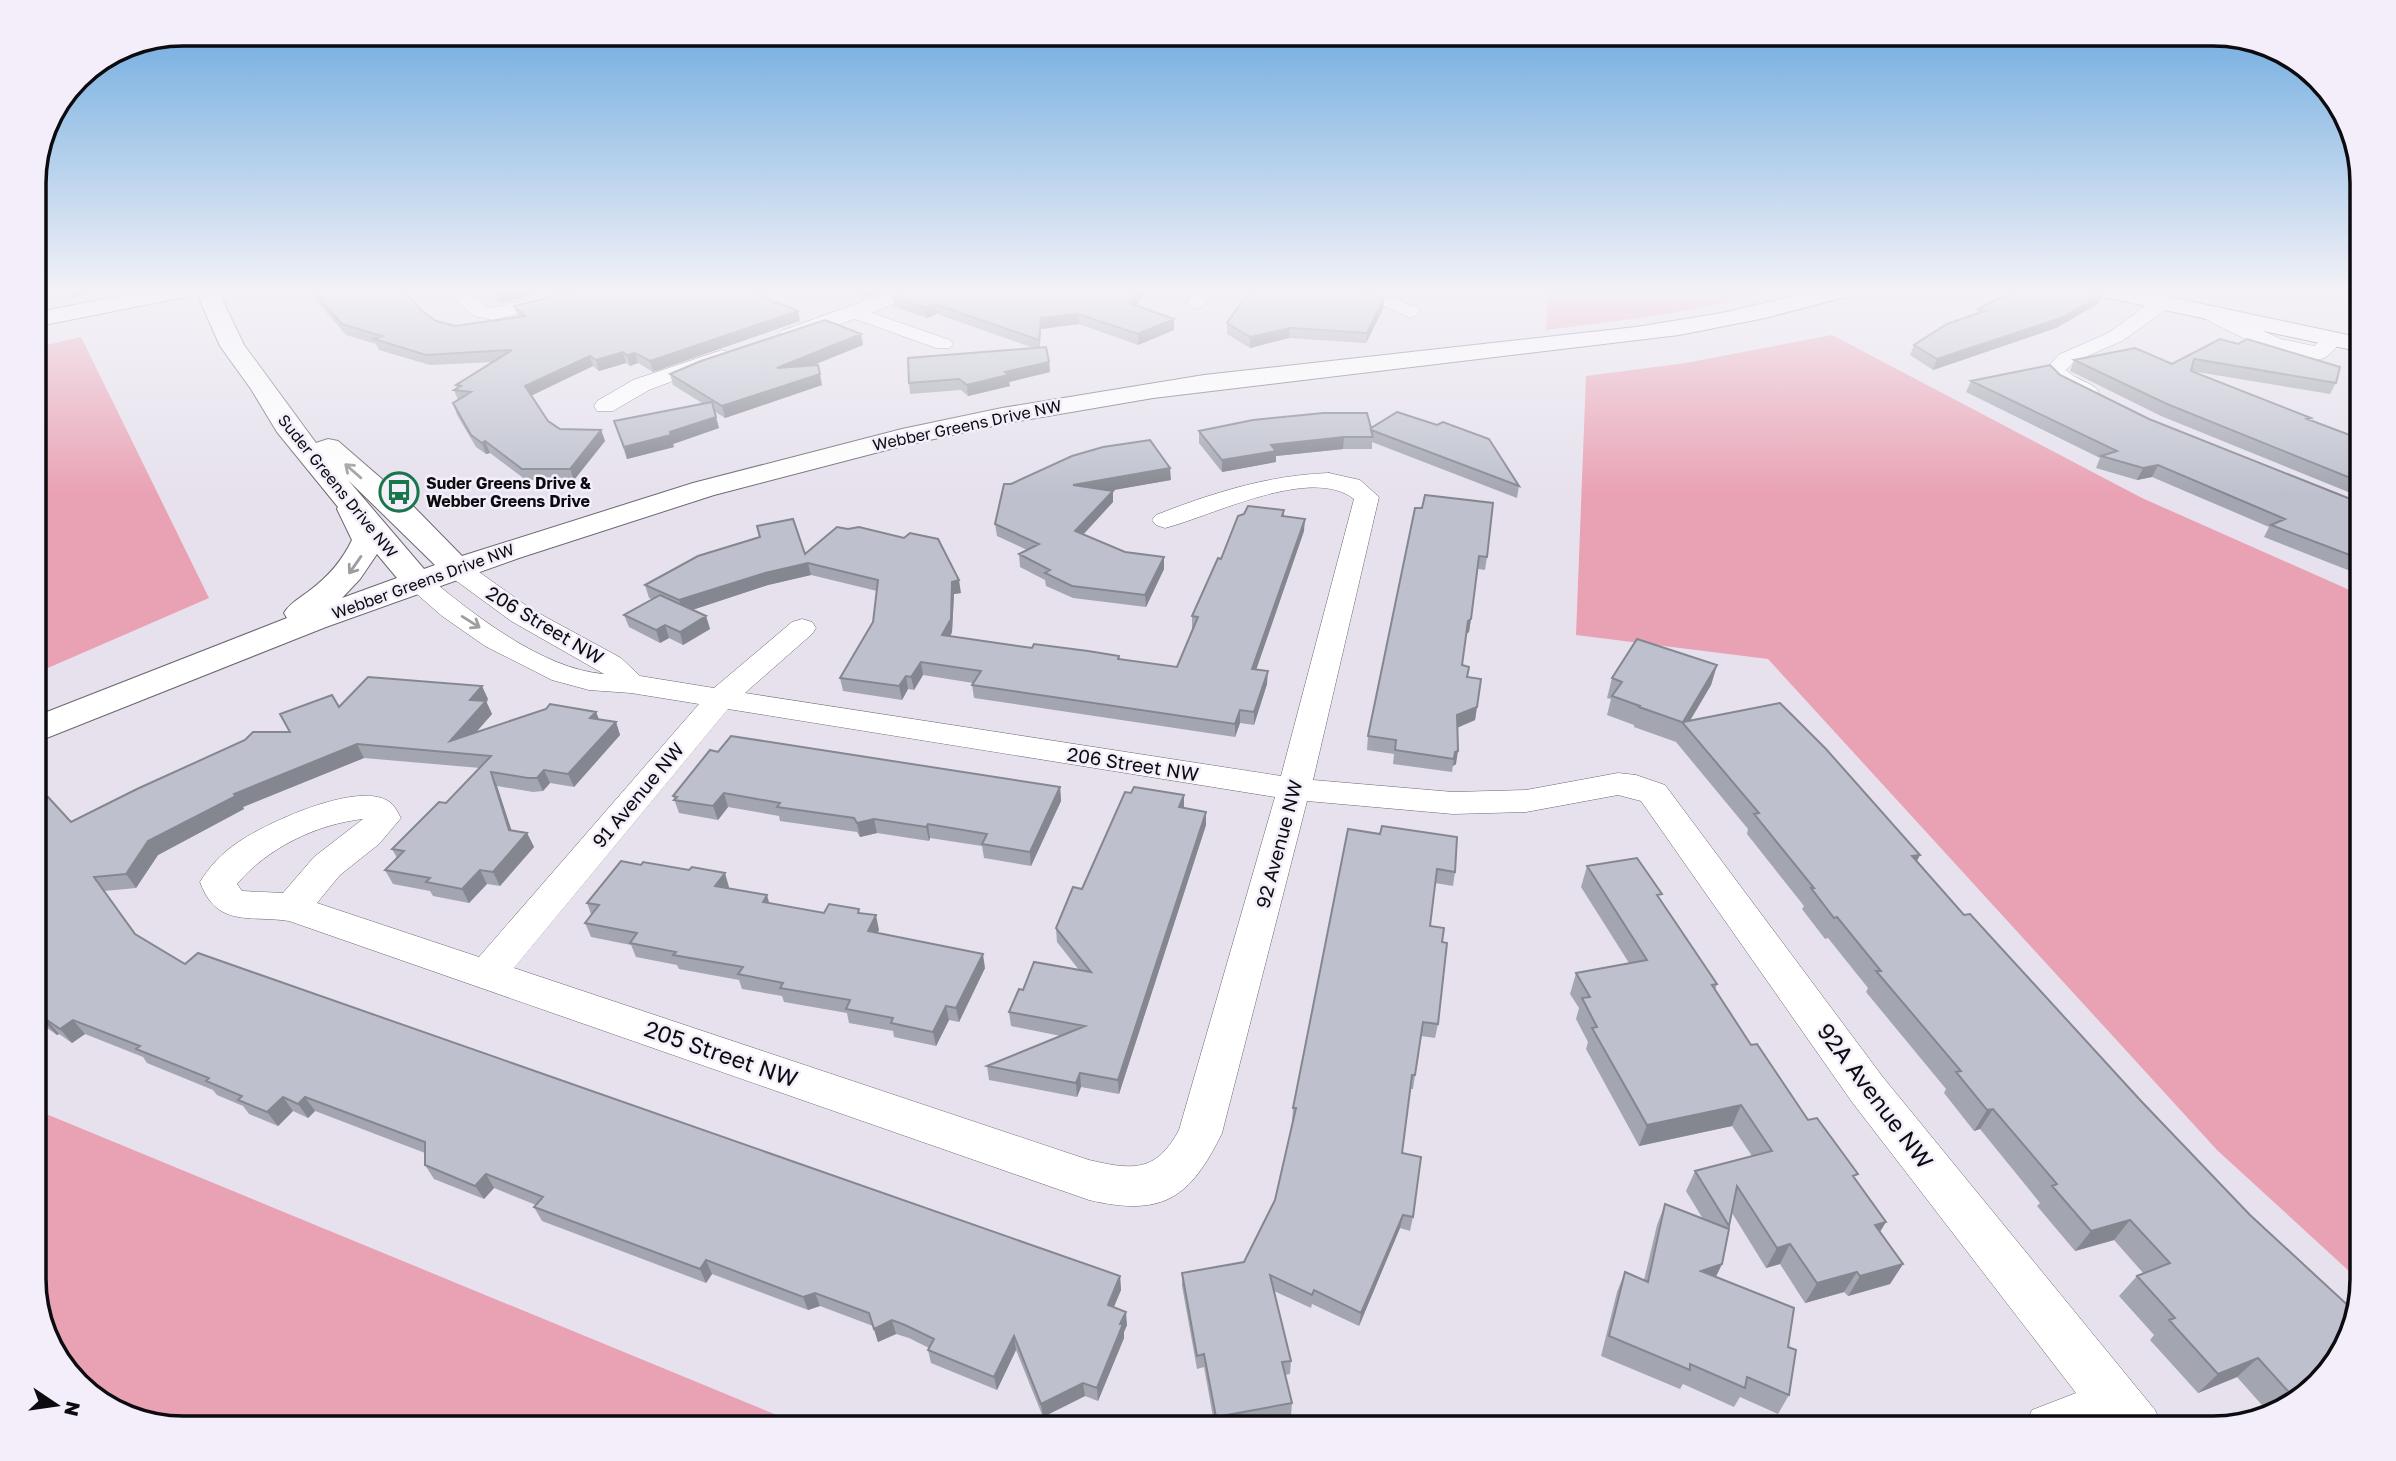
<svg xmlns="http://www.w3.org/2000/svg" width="2396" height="1461" font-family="'Golos Text',sans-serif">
<rect width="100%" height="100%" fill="#e6e1ed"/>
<path fill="#e9a2b4" d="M1532 289H1773L1777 291 1662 315 1546 330 1548 298Z
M1832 335 2142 498 2363 596 2362 1283 2217 1150 1768 659 1576 635 1586 376 1686 363Z
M81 337 209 598 34 674V348Z
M34 1109 808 1428H183L108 1408 53 1353 34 1288Z"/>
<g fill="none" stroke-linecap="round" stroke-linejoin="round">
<g stroke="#6c6872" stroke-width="1">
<path id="minor" d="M442 289H463L487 307 493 308 570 289H602L600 293 493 320 474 316Z
M897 289H923L921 293 872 313 950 340 953 344 950 348H936L855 319 788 341 781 339 778 335 781 331Z
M1196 289H1215L1203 307 1196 309 1187 303Z
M1328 289C1361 289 1387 294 1418 308L1421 312 1411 318 1381 305 1330 293Z
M2164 296 2171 298 2173 302 2171 306 2122 341 2074 362 2066 370C2075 380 2091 381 2099 392L2096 397C2076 401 2054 385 2044 370L2060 354 2108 333 2157 298Z
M2203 304 2281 339 2314 346C2323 338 2327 332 2340 335L2343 339C2338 345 2331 355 2324 358 2297 369 2221 327 2196 314L2193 310Z
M722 350 729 352 732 356 729 360 649 390 613 411H597L594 406 597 401 633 380Z
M1329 473 1360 480 1379 497 1313 780 1453 792 1526 790 1618 773 1636 775 1665 785 1882 1076 2155 1410 2163 1428H2024L2032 1410 2076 1393 1852 1102 1641 801 1618 795 1526 812 1453 814 1307 801 1222 1133C1190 1199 1162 1217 1089 1200L289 921C249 915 217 928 200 882 209 867 222 853 237 843 264 824 356 781 388 801 394 804 398 813 401 818L379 844 340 875 317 903 479 957 699 704 631 693 589 690 552 680 485 646 442 616 403 582 407 576 417 574 427 576C473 614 542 669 604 674L511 621 447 574 443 568 447 562 456 560 465 562 531 609 621 658 640 676 714 688 792 622 802 619 812 622 816 628 812 634 745 693 1281 776 1354 499C1311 465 1212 516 1165 528L1156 525 1152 520 1156 515C1212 493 1269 475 1329 473ZM728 709 1275 797 1179 1130C1156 1173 1132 1170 1089 1160L514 968ZM363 819 314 857 283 893 242 891 237 884C267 848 317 824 363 819Z"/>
</g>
<g stroke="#6c6872" stroke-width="2">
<path id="tertiary" d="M154 289H201L198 294 190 296 34 327V313Z
M2088 289H2132L2362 338V352L2099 296 2091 294Z"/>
</g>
<g stroke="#6c6872" stroke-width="2">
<path id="secondary" d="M195 289H217L244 345 316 443 328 439 338 441 413 506 462 556 693 483 902 429 1002 408 1204 375 1636 327 1722 313 1823 289H1860L1857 294 1765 318 1679 335 1153 398 1002 424 902 446 714 495 519 558 326 627 34 743V717L287 618 284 613C290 603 300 598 309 591 328 577 342 561 352 540L337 509 338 507 277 432 251 389 220 346ZM348 480 435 565 424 569ZM377 554 397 578 342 598 360 579Z"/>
</g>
<use href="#minor" fill="#fff" fill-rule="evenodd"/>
<use href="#tertiary" fill="#fff" fill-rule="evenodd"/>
<use href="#secondary" fill="#fff" fill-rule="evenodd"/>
</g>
<path fill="#a3a6b0" d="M308 289H402L423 312 436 321 455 326 518 317 514 306 583 289H768L765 298 800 321 653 372 638 363 630 366 626 363 599 371 593 366 531 396 548 421 560 429 601 430 605 441 574 480H526L490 453 486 454 476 447 457 415 453 403 458 400 454 390 457 388 456 385 493 362 430 365 379 350 376 344 346 335 317 302Z
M487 289H558L501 303Z
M843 289H889L867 298Z
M911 289H1149L1136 306 1174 330 1138 345 1079 324 1041 329 1040 348 1049 362 1050 372 1009 382 1010 386 968 396 961 390 910 394 909 383 1034 348 937 314 927 318 894 307 893 297Z
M1362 289H1391L1389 294Z
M2018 289H2098L2096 292 2098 304 2056 328 1933 370 1910 355 1914 345 1977 314 1978 309Z
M2337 289H2362V293L2347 295Z
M1384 298 1383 309 1366 343 1289 338 1250 348 1227 334V323Z
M861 334 863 345 813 365 822 385 725 418 714 411 719 428 673 444 674 447 627 459 614 421 702 403 673 385 670 374Z
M2220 339 2336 383 2330 394 2191 371 2310 420 2363 440V498L2161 416 2070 371 2074 360 2172 364Z
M2060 375 2149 419 2363 504V576L2264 537 2269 527 2152 477 2137 480 2096 468 2100 458 1966 392 1971 381Z
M1371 428 1519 486 1517 498 1372 442V449H1343L1276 456V462L1222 472 1199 443V431Z
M1171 480 1112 490 1113 502 1083 535 1125 552 1164 557V569L1146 607 1073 598 1046 586 1045 580 1020 567 1019 554 1027 550 997 536 995 524 1004 484Z
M1415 508 1487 557 1485 570 1478 569 1469 632 1466 634 1462 665 1467 677 1477 707 1475 720 1457 728 1456 764 1453 766 1452 772 1393 764 1394 754 1367 750 1368 736Z
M1284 510V517L1304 531 1256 669 1267 684 1254 725 1240 723 1235 737 974 698 972 685 973 683 923 675 914 690 908 689 902 700 843 691 840 678 873 622 877 591 811 575 768 585 692 610 706 616 710 629 683 645 669 638 660 643 629 627 624 615 652 599 649 598 645 585 759 538 757 526 805 554 961 593 954 594 952 632 950 637 1032 648 1119 656 1120 659 1177 667 1192 629V616L1221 559Z
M1717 665 1711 685 1690 721 1917 861 2343 1353 2288 1408 2269 1413 2237 1377 2198 1393 2150 1340 2154 1335 2119 1296 2137 1276 2144 1274 2114 1240 2075 1251 2037 1206 2040 1203 1980 1129 1974 1131 1944 1093 1946 1089 1866 992 1868 988 1828 938 1825 939 1802 909 1804 906 1747 834 1748 829 1676 742 1634 727V725L1607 715 1611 699 1607 698 1612 678Z
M488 699 486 701 492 714 476 732 596 712 599 719 616 722 620 735 574 787 550 783 543 791 533 792 497 786 511 830 527 833 534 847 500 886 487 884 469 903 433 896 430 891 393 884 385 870 397 858 392 849 446 803 480 768 364 758 243 807 244 809 158 855 136 888 104 891 136 934 185 964 1120 1276 1121 1290 1113 1307 1127 1325 1124 1332V1338L1098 1401 1085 1396 1043 1417 1016 1350 997 1390 931 1363 928 1350 929 1348 909 1338 896 1334 878 1342 873 1326 820 1306 808 1310 712 1274 706 1283 542 1221 534 1207 536 1205 494 1188 484 1199 434 1179 425 1165V1153L315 1111 308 1118 293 1111 278 1126 249 1114 243 1106 217 1095 213 1090 147 1063 143 1057 85 1034 72 1043 59 1034 57 1035 47 1028 35 1014 42 844 34 834V803L71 822 290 732 339 707Z
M710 750 1060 787 1061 801 1031 866 984 858 982 846 930 838 929 841 877 833 860 837 857 832 780 821 779 816 728 807 718 820 679 813 673 796Z
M1184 808 1206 812V825L1119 1094 1081 1087 1077 1097 989 1080 987 1066 1061 1036 1011 1026 1009 1012 1023 990 1079 970 1057 942 1056 928 1082 889Z
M1348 829 1455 872 1453 886 1435 883 1430 926 1442 942 1438 1024 1435 1038 1421 1036 1413 1089H1410L1402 1153 1413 1217 1410 1231 1400 1228 1359 1326 1312 1304 1311 1308 1274 1291 1291 1361 1290 1374 1285 1375 1292 1403 1291 1416 1227 1428H1215L1204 1367 1197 1369 1182 1286V1273L1244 1262 1275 1200 1293 1122H1292L1293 1108Z
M1587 866 1660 899 1717 984 1715 990 1751 1045 1808 1120 1855 1179 1880 1232 1903 1264 1890 1284 1848 1296 1844 1292 1805 1303 1780 1264 1766 1268 1732 1213 1722 1264 1716 1277 1788 1347 1789 1395 1778 1414 1740 1397 1734 1407 1683 1384 1680 1389 1601 1356 1617 1292 1625 1272 1644 1280 1657 1225 1665 1204 1703 1219 1686 1191 1695 1171 1752 1156 1732 1126 1639 1146 1586 1049 1588 1042 1576 1019 1579 1008 1570 994 1576 973 1629 963 1581 887Z
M729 887 728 888 770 903 824 913H860L879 930 877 933 985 968 959 1022 949 1020 936 1046 894 1037 893 1031 849 1023 847 1013 784 1002 782 996 742 989 739 980 679 969 677 965 636 957 631 945 591 937 585 923 591 914 587 903Z"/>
<path fill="#858790" d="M68 289H117L72 298Z
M514 289H558L501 303 498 293Z
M762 289H768L762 306 760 296Z
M866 289H889L867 298Z
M1141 289H1149L1129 313V303Z
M2350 289H2362V293L2347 295Z
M2103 294 2098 304 2056 328 1933 370 1937 359Z
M1384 298 1383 309 1366 343 1367 333Z
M935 304 937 314 927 318 926 308Z
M798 311 800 321 653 372 650 361Z
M1078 314 1079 324 1041 329 1039 350V340L1041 318Z
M1174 319V330L1138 345V334Z
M1290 328 1289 338 1250 348V337Z
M861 334 863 345 779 379 777 368Z
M623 352 626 363 599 371 596 360Z
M635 353 638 363 630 366 627 355Z
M590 356 593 366 528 397 525 386Z
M1049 362 1050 372 1009 382 1010 386 968 396 967 385 1005 372Z
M820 374 822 385 725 418 722 406Z
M716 417 719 428 673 444 674 447 627 459 624 447Z
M601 430 605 441 574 480 570 469Z
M1344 437 1343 449 1276 456V462L1222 472V460L1271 445Z
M485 441 490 453 486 454 482 443Z
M2158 465 2152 477 2137 480 2143 468Z
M1170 468 1171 480 1074 497 1073 485Z
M1113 491V502L1075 543V531Z
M1305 519 1304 531 1252 682V669Z
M1164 557V569L1146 607 1145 595Z
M808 563 811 575 768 585 683 613 679 600 765 573Z
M959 580 961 593 954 594 952 632 944 649 942 635 952 582Z
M706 616 710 629 683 645 680 632Z
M1471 619 1469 632 1466 634 1468 621Z
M665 625 669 638 660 643 656 630Z
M921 662 923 675 914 690 911 677Z
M1717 665 1711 685 1686 727 1682 723Z
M1268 671 1267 684 1254 725V712Z
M906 676 908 689 902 700 899 686Z
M482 686 488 699 486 701 492 714 458 753 450 741 470 700Z
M1477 707 1475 720 1454 729 1457 715Z
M1240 710V723L1235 737V724Z
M596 712 601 725 590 718Z
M616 722 620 735 574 787 568 774Z
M357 744 364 758 243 807 244 809 158 855 136 888 126 874 148 841 234 794Z
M1458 751 1456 764 1453 766 1455 752Z
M544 770 550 783 543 791 537 778Z
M491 772 497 786 516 844 509 830Z
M1060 787 1061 801 1031 866 1030 852Z
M724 793 728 807 718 820 713 806Z
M1184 795V809L1179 807Z
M1206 812V825L1119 1094 1118 1080Z
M874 819 877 833 860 837 857 823Z
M928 824 930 838 929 841 926 827Z
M527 833 534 847 500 886 493 872Z
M1920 855 1910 875 1912 856Z
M480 870 487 884 469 903 462 889Z
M725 873 729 887 720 900 715 886Z
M767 895 771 909 763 902Z
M876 915 879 930 871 945 868 931Z
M983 954 985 968 959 1022 956 1008Z
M946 1006 949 1020 936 1046 933 1032Z
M47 1020 59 1034 57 1035 44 1021Z
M73 1020 85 1034 72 1043 60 1029Z
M1080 1073 1081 1087 1077 1097 1076 1083Z
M283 1097 293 1111 278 1126 267 1112Z
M305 1097 315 1111 308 1118 298 1104Z
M1741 1105 1732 1126 1639 1146 1647 1125Z
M1993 1109 1980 1129 1974 1131 1987 1110Z
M486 1174 494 1188 484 1199 475 1186Z
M1403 1215 1400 1228 1359 1326 1361 1313Z
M2130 1220 2114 1240 2075 1251 2091 1231Z
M1886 1222 1874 1242 1875 1225Z
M1790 1244 1780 1264 1766 1268 1777 1248Z
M706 1260 712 1274 706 1283 700 1269Z
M1722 1264 1712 1284 1701 1271Z
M1903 1264 1890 1284 1848 1296 1860 1276Z
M1857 1272 1844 1292 1805 1303 1817 1283Z
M1120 1276 1121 1290 1109 1319 1108 1305Z
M815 1293 820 1306 808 1310 803 1297Z
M1126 1312 1127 1325 1124 1332V1338L1098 1401 1097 1388Z
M892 1320 896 1334 878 1342 874 1329Z
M1014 1336 1016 1350 997 1390 994 1377Z
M2258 1358 2237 1377 2198 1393 2218 1374Z
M1083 1383 1085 1396 1043 1417 1041 1404Z"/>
<path fill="#bec1cd" stroke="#858790" stroke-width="2" d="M311 289H402L423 312 436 321 455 326 525 316 514 306 583 289H762L760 296 798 311 650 361 635 353 627 355 623 352 596 360 590 356 525 386 548 421 560 429 601 430 570 469H522L485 441 482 443 471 435 453 403 471 392 454 390 461 386 456 385 512 350 426 355 374 339 382 336 342 324Z
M494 289H514L498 293Z
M911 289H1141L1129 303 1174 319 1138 334 1078 314 1041 318 1039 340 935 304 926 308 893 297Z
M1251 289H1346L1384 298 1367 333 1290 328 1250 337 1227 323Z
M2018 289H2096L2092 292 2103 294 2061 318 1937 359 1914 345 1947 324 1985 311 1978 309Z
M825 320 861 334 777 368 818 365 820 374 722 406 670 374 701 361Z
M2220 339 2238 344 2247 339 2340 367 2336 383 2194 359 2191 371 2311 418 2307 419 2363 440V483L2167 404 2074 360 2135 348 2172 364Z
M1046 347 1049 362 1005 372 1008 375 967 385 959 379 909 383 908 358Z
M2050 365 2060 375 2149 419 2363 504V560L2271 525 2285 519 2158 465 2143 468 2101 456 2117 451 1971 381Z
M712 402 716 417 670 432 671 435 624 447 614 421Z
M1397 412 1437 425 1443 422 1489 439 1519 486 1371 430 1373 437H1344L1271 445 1276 451 1222 460 1199 431 1253 420 1323 413H1367L1371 428Z
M1150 440 1170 468 1073 485 1113 491 1075 531 1125 552 1164 557 1145 595 1072 586 1045 573 1050 570 1019 554 1039 544 995 524 1004 484H1011L1072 456 1103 447Z
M1425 495 1493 503 1487 557 1479 556 1471 619 1468 621 1462 665 1469 667 1467 677 1481 679 1477 707 1457 715 1458 751 1455 752 1454 759 1395 750 1396 740 1368 736 1415 508H1422Z
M1248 506 1284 510 1282 516 1305 519 1252 669 1268 671 1254 712 1240 710 1235 724 972 685 981 671 921 662 911 677 906 676 899 686 840 678 873 622 878 580 808 563 765 573 679 600 645 585 698 556 760 537 757 526 793 519 805 554 837 527 848 529 859 527 904 538 910 533 938 539 959 580 952 582 951 619 942 635 1032 648 1034 644 1088 651 1119 656 1118 659 1177 667 1198 617 1192 616 1218 558 1221 559 1238 516 1244 514Z
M660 595 706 616 680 632 665 625 656 630 624 615Z
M1637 639 1717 665 1683 722 1780 703 1826 749 1920 855 1912 856 1964 915 1970 914 2141 1101 2250 1215 2354 1311 2343 1353 2296 1400 2258 1358 2218 1374 2169 1320 2175 1318 2137 1276 2170 1263 2130 1220 2091 1231 2052 1186 2057 1184 1993 1109 1987 1110 1956 1072 1961 1071 1876 971H1881L1837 917 1834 918 1811 888H1814L1754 814 1759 813 1682 722 1639 707 1640 706 1612 696 1622 682 1612 678Z
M368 677 482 686 470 700 486 701 450 741 546 709 550 704 596 712 590 718 616 722 568 774 544 770 537 778H528L491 772 509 830 527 833 493 872 480 870 462 889 426 882 430 878 385 870 404 851 392 849 439 802 446 803 491 756 357 744 234 794 236 796 148 841 126 874 94 877 135 934 185 964 198 953 1120 1276 1108 1305 1126 1312 1120 1324H1123L1097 1388 1083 1383 1041 1404 1014 1336 994 1377 928 1350 934 1339 905 1325 892 1320 874 1329 869 1313 815 1293 803 1297 706 1260 700 1269 534 1207 543 1197 486 1174 475 1186 425 1165V1142L305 1097 298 1104 283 1097 267 1112 238 1100 242 1096 206 1081 209 1078 136 1049 140 1046 73 1020 60 1029 47 1020 44 1021 35 1014 34 1012V855L43 843 34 832V803L48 797 71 822 137 789 245 740 253 732H290L280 714 332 695 339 707Z
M731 736 1060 787 1030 852 982 844 987 834 928 824 926 827 874 819 857 823 854 818 777 807 780 803 724 793 713 806 674 800 677 797 673 796 710 750 718 752Z
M1134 787 1184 795 1179 807 1206 812 1118 1080 1080 1073 1076 1083 987 1066 1085 1026 1009 1012 1019 989 1023 990 1034 962 1091 972 1056 928 1073 887 1082 889 1125 792 1131 793Z
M1382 826 1457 837 1455 872 1437 869 1430 926 1444 928 1442 942 1447 943 1438 1024 1423 1022 1415 1075H1412L1402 1153 1421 1157 1413 1217 1403 1215 1361 1313 1314 1290 1312 1295 1270 1275 1291 1361 1282 1362 1292 1403 1216 1417 1204 1354 1197 1356 1182 1273 1244 1262 1275 1200 1296 1108H1293L1348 829 1380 834Z
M1637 858 1662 894 1657 895 1717 984 1712 985 1751 1045 1757 1044 1808 1120 1817 1118 1858 1174 1853 1176 1886 1222 1875 1225 1903 1264 1860 1276 1857 1272 1817 1283 1790 1244 1777 1248 1737 1186 1729 1226 1695 1171 1772 1151 1741 1105 1647 1125 1592 1028 1597 1027 1582 998 1590 997 1576 973 1647 960 1587 866Z
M621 861 641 865 643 862 689 870 692 867 725 873 715 886 767 895 763 902 824 913 829 904 859 909 858 913 876 915 868 931 983 954 956 1008 946 1006 933 1032 891 1023 893 1018 846 1009 850 1000 780 988 783 983 738 974 743 967 673 955 676 952 630 943 637 933 585 923 599 905 587 903Z
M1665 1204 1729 1229 1722 1264 1701 1271 1794 1308 1788 1347 1796 1350 1789 1395 1747 1377 1745 1388 1690 1364V1370L1609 1336 1625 1272 1648 1282Z"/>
<defs><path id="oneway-shaft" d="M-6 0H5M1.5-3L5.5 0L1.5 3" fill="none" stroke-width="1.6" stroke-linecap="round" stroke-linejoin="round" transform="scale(1.75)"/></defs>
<g stroke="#9e9d9f">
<use href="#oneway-shaft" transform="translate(353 471) rotate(-139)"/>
<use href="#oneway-shaft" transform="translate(355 565) rotate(125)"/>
<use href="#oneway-shaft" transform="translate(471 622) rotate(32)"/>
</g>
<linearGradient id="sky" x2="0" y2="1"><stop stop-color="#67a7de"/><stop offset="0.59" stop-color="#f4f2f7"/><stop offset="1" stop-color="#f4f2f7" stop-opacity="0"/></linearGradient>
<rect width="2396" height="494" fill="url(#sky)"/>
<defs>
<g id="bus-ring" transform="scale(2.0125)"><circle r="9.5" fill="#f3eefa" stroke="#19754a" stroke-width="1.5"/><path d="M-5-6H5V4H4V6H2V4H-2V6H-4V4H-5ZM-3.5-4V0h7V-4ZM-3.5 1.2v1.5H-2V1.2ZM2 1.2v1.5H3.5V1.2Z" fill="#19754a"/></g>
</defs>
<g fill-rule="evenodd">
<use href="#bus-ring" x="399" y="492"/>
</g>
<g text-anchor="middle" stroke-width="5" stroke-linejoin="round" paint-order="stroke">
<g font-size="16" fill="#0c0b0f" stroke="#f3eefa">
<text transform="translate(967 425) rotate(-12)" y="6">Webber Greens Drive NW</text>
<text transform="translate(338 486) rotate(51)" y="6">Suder Greens Drive NW</text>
<text transform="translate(423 581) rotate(-20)" y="6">Webber Greens Drive NW</text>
</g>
<g font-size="16" font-weight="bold" fill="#0c0b0f" stroke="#f3eefa" text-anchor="start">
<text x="426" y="489">Suder Greens Drive &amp;<tspan x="426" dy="18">Webber Greens Drive</tspan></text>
</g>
<g font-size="19" fill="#0c0b0f" stroke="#f3eefa">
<text transform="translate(545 625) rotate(31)" y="7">206 Street NW</text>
<text transform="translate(1133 764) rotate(9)" y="7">206 Street NW</text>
<text transform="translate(638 795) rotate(-50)" y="7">91 Avenue NW</text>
<text transform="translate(1279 844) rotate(-75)" y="7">92 Avenue NW</text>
</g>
<g font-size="23" fill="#0c0b0f" stroke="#f3eefa">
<text transform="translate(721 1054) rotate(19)" y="8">205 Street NW</text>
<text transform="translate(1875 1096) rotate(53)" y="8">92A Avenue NW</text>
</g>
</g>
<path d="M0 0H2396V1461H0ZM183 46H2213A137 137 0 0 1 2350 183V1279A137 137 0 0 1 2213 1416H183A137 137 0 0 1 46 1279V183A137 137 0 0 1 183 46Z" fill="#f3eefa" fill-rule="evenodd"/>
<path fill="none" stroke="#0c0b0f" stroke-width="3.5" d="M183 46H2213A137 137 0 0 1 2350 183V1279A137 137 0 0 1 2213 1416H183A137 137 0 0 1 46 1279V183A137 137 0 0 1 183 46Z"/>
<g transform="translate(56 1405) rotate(103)" stroke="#f3eefa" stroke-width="5" paint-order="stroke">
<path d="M0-5L12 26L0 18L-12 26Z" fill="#0c0b0f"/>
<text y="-10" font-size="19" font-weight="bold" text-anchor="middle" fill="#0c0b0f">N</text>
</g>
</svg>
